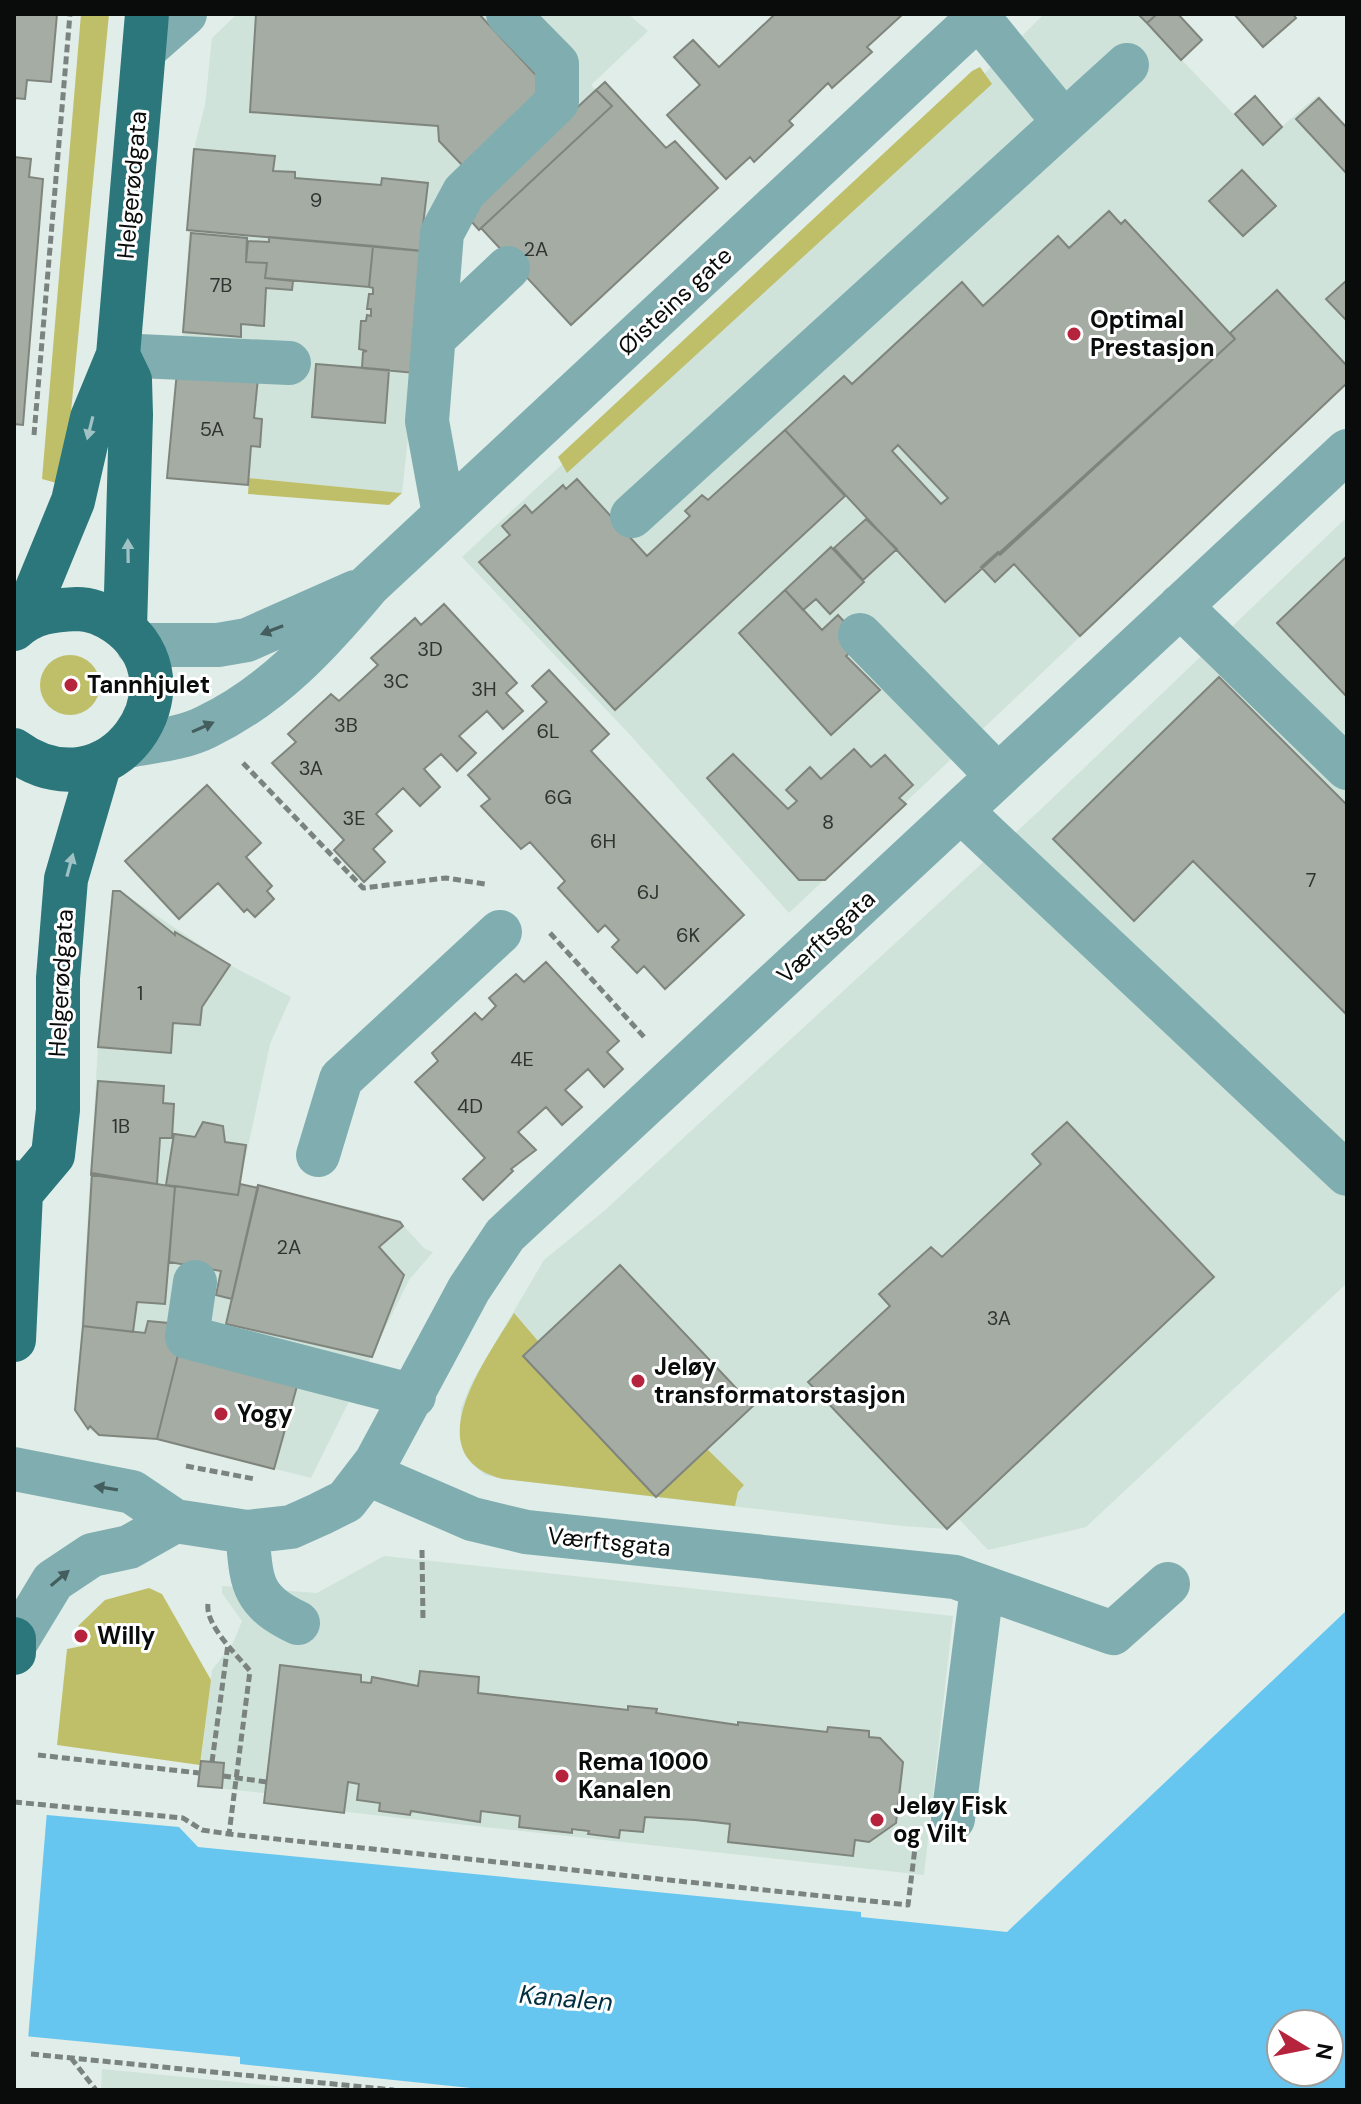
<svg xmlns="http://www.w3.org/2000/svg" width="1361" height="2104" font-family="'DM Sans',sans-serif">
<rect width="100%" height="100%" fill="#e1ede8"/>
<path fill="#cfe3da" d="M237 14H628L648 31 591 85 596 90 464 213 415 373 402 493 250 478 248 485 167 478 183 332 194 149 205 105 212 38Z
M1044 14H1138L1262 144 1317 96 1347 128V383L789 913 632 737 462 557 985 73Z
M1347 517V1283L1086 1527 988 1550 958 1518 947 1529 902 1526 503 1479 485 1475 471 1463 460 1437 461 1408 471 1384 544 1260 604 1211 1039 811Z
M113 891H120L230 965 291 997 270 1044 240 1184 380 1214V1218L400 1222 425 1249 433 1252 409 1280 311 1478 157 1439 99 1435 88 1429 76 1413 98 1047Z
M384 1556 953 1616 924 1875 264 1803V1793L198 1786 212 1670 233 1643 242 1621 222 1593V1586L317 1593Z
M102 2069 316 2090H101Z"/>
<path fill="#bfbf6a" d="M81 14H109L64 485 42 479Z
M980 67 992 84 567 473 558 457 972 71Z
M249 478 402 493 389 505 248 494Z
M40 685a30 30 0 1 1 60 0a30 30 0 1 1-60 0Z
M514 1313 538 1341 523 1356 656 1497 707 1449 744 1485 738 1492 735 1506 503 1479C413 1456 487 1358 514 1313Z
M149 1588 162 1594 211 1680 200 1765 57 1745 67 1649 87 1645 91 1636 78 1626 105 1600Z"/>
<path fill="#66c6f0" fill-rule="evenodd" d="M1347 1610V2090H490L240 2064V2057L14 2035V1812L179 1827 198 1847 861 1912V1917L1007 1932ZM1281 2024H1329V2072H1281Z"/>
<path fill="#e1ede8" d="M14 1808 47 1811 28 2040 14 2039Z"/>
<path fill="#a5aca3" stroke="#7f857d" stroke-width="2" fill-rule="evenodd" d="M14 14H57L51 82 27 80 25 99 14 98Z
M256 14H479L547 87 463 166 439 141 438 126 250 112Z
M775 14H903L867 47 872 52 832 88 828 83 789 121 793 125 754 162 750 157 726 179 667 115 700 85 674 57 693 40 719 67Z
M1138 14H1157L1147 23Z
M1157 14H1178L1202 40 1181 60 1147 23Z
M1234 14H1293L1296 18 1263 47Z
M605 82 666 148 675 141 718 188 571 325 481 228 612 106 596 90Z
M596 90 612 106 479 230 464 213Z
M1255 96 1282 127 1263 145 1235 114Z
M1319 98 1347 128V174L1296 119Z
M194 149 275 156 273 171 295 172V178L381 185 382 178 428 183 420 251 187 230Z
M14 157 31 159 29 177 43 179 23 425 14 424Z
M1242 170 1276 206 1243 236 1209 201Z
M1109 211 1121 224 1125 220 1235 339 945 602 785 430 844 376 852 384 962 282 983 306 1058 236 1069 248ZM898 445 948 498 941 504 892 451Z
M191 233 247 238 246 262 267 263 265 278 293 281 292 290 266 288 264 326 241 324V337L183 332Z
M269 237 373 246 369 287 265 278 267 263 246 262 248 241 269 242Z
M373 246 423 251 415 373 362 368 363 352 367 351 359 349 361 321H366L367 315 371 316V309H367L369 294H373V288L369 287Z
M1347 280V321L1326 299Z
M1277 290 1347 366V383L1080 636 1014 564 995 582 981 567 998 552 1000 555 1235 339 1230 333Z
M316 364 389 370 385 423 312 417Z
M177 371 258 378 254 418 262 419 260 447 251 446 248 485 167 478Z
M785 430 845 496 615 710 479 562 510 535 502 526 521 509 525 505 532 513 563 485 566 489 577 479 647 556 690 516 685 511 702 495 708 500Z
M866 519 897 549 863 580 834 548Z
M831 547 864 582 830 614 816 599 803 610 785 590Z
M1347 556V697L1277 623Z
M785 590 822 630 838 615 862 641 846 656 880 690 831 735 739 633Z
M444 604 517 683 506 693 523 711 503 729 487 711 459 736 476 753 457 771 441 754 424 769 440 787 420 806 403 788 376 814 392 831 373 849 385 862 364 882 334 850 344 840 272 763 296 742 288 734 331 694 339 701 378 665 371 658 415 618 421 625Z
M549 670 609 734 591 751 744 915 665 989 644 966 637 973 612 947 619 940 605 925 598 932 558 888 565 881 530 842 521 849 481 806 490 799 468 775 547 702 532 686Z
M1219 677 1347 805V1015L1193 861 1134 921 1053 839Z
M854 749 871 767 885 755 913 785 899 798 906 804 825 880H799L707 778 733 754 788 809 797 801 786 790 810 767 821 779Z
M207 785 261 843 246 857 272 886 267 891 274 899 255 917 247 909 244 912 218 883 179 919 125 861Z
M113 891H120L175 935V932L230 965 202 1007 200 1025 173 1023 171 1053 98 1047Z
M546 962 619 1041 607 1052 623 1069 604 1087 588 1069 565 1090 582 1107 562 1125 546 1107 518 1132 536 1150 511 1169 513 1171 483 1200 463 1179 485 1158 415 1082 438 1061 432 1053 475 1013 482 1020 496 1006 489 998 516 974 524 982Z
M98 1081 164 1086 163 1103 174 1104 172 1138H160L157 1184 91 1175Z
M203 1122 223 1126 225 1142 246 1145 238 1195 166 1185 174 1134 195 1137Z
M1067 1122 1214 1277 947 1529 808 1382 890 1306 879 1294 931 1247 942 1257 1041 1164 1032 1154Z
M92 1173 175 1187 165 1304 137 1302 133 1332 83 1326Z
M240 1184 258 1188 232 1299 216 1295 221 1271 169 1262 175 1186 238 1195Z
M258 1185 400 1222 403 1226 379 1247 404 1275 372 1357 226 1324Z
M620 1265 753 1406 656 1497 523 1356Z
M148 1321 179 1324 180 1347 157 1439 99 1435 90 1426 88 1429 75 1410 83 1326 145 1333Z
M180 1347 299 1379 274 1469 157 1439Z
M280 1665 361 1675V1682L371 1683 372 1677 418 1686 420 1671 479 1677 478 1693 628 1710V1706L657 1709 656 1713 738 1725V1722L827 1732 828 1727 869 1731V1737L880 1738 903 1762 896 1823 869 1842 855 1840 853 1856 728 1842 730 1824 695 1820 645 1817 643 1832 620 1830 619 1838 588 1834 589 1831 572 1829V1833L519 1827 520 1816 481 1811 480 1822 411 1811 410 1815 379 1811 380 1803 357 1800 359 1784 348 1782 344 1813 264 1803Z
M201 1761 224 1763 222 1788 198 1786Z"/>
<g fill="none" stroke-linecap="round" stroke-linejoin="round">
<path stroke="#7b8380" stroke-width="5" stroke-dasharray="8 4" stroke-linecap="butt" d="M34 435 70 14
M243 763 363 888 446 878 485 884
M550 933 645 1038
M186 1466 255 1479
M422 1550 423 1620
M208 1604C205 1625 237 1655 250 1671L229 1834
M38 1755 199 1773
M212 1762 228 1644
M14 1802 183 1818 202 1830 229 1834 908 1905 915 1848
M31 2054 394 2090
M71 2058 96 2090"/>
<path stroke="#80aeb0" stroke-width="44" d="M978 17 1064 122
M144 50 185 14
M434 338 508 268
M118 355 289 363
M444 514 427 421 442 233 464 192 557 102V64L508 14
M632 516 1127 65
M1180 606 1347 768
M860 635 998 776
M138 645H218L247 640 355 592
M128 746C153 741 182 739 206 727 273 695 321 642 368 586L982 14
M961 811 1347 1174
M318 1155 341 1079 500 932
M195 1282 187 1337 414 1396
M14 1469 132 1492 175 1521 247 1532 291 1527 320 1514 346 1501 376 1462 469 1289 505 1235 1347 451
M368 1474 472 1519 526 1532 955 1577 1113 1633 1168 1584
M247 1532C252 1581 249 1600 298 1623
M16 1642 53 1581 92 1555 129 1547 175 1521
M953 1819 982 1588"/>
<path stroke="#2b777b" stroke-width="44" d="M118 355 130 380 131 415 125 629
M24 620 73 501 92 418 118 355 147 14
M14 629C33 612 52 610 77 609 91 609 105 615 117 623 204 684 110 820 14 750
M14 1182 21 1193 14 1340
M21 1193 53 1155 58 1110V978L66 879 99 766
M14 1639V1653"/>
<path stroke="#7b8380" stroke-width="5" stroke-dasharray="8 4" stroke-linecap="butt" d="M223 1776 267 1782"/>
</g>
<defs><path id="oneway-solid" d="M-6-.8H1V-3.2L6.5 0L1 3.2V.8H-6Z" transform="scale(2)"/></defs>
<g fill="#a0c2c4">
<use href="#oneway-solid" transform="translate(90 428) rotate(104)"/>
<use href="#oneway-solid" transform="translate(128 551) rotate(-91)"/>
<use href="#oneway-solid" transform="translate(70 865) rotate(-75)"/>
</g>
<g fill="#445d5e">
<use href="#oneway-solid" transform="translate(272 630) rotate(159)"/>
<use href="#oneway-solid" transform="translate(203 727) rotate(-24)"/>
<use href="#oneway-solid" transform="translate(106 1488) rotate(-171)"/>
<use href="#oneway-solid" transform="translate(60 1578) rotate(-40)"/>
</g>
<g fill="#b6233d" stroke="#fff" stroke-width="3">
<circle cx="1074" cy="334" r="8"/>
<circle cx="71" cy="685" r="8"/>
<circle cx="638" cy="1381" r="8"/>
<circle cx="221" cy="1414" r="8"/>
<circle cx="81" cy="1636" r="8"/>
<circle cx="562" cy="1776" r="8"/>
<circle cx="877" cy="1820" r="8"/>
</g>
<g text-anchor="middle" stroke-width="6" stroke-linejoin="round" paint-order="stroke">
<g font-size="20" fill="#303431">
<text x="316" y="207">9</text>
<text x="536" y="256">2A</text>
<text x="221" y="292">7B</text>
<text x="212" y="436">5A</text>
<text x="430" y="656">3D</text>
<text x="396" y="688">3C</text>
<text x="484" y="696">3H</text>
<text x="346" y="732">3B</text>
<text x="548" y="738">6L</text>
<text x="311" y="775">3A</text>
<text x="558" y="804">6G</text>
<text x="354" y="825">3E</text>
<text x="828" y="829">8</text>
<text x="603" y="848">6H</text>
<text x="1311" y="887">7</text>
<text x="648" y="899">6J</text>
<text x="688" y="942">6K</text>
<text x="140" y="1000">1</text>
<text x="522" y="1066">4E</text>
<text x="470" y="1113">4D</text>
<text x="121" y="1133">1B</text>
<text x="289" y="1254">2A</text>
<text x="999" y="1325">3A</text>
</g>
<g font-size="24" fill="#090c0b" stroke="#fff">
<text transform="translate(132 185) rotate(-85)" y="8">Helgerødgata</text>
<text transform="translate(675 301) rotate(-43)" y="8">Øisteins gate</text>
<text transform="translate(826 937) rotate(-43)" y="8">Værftsgata</text>
<text transform="translate(61 983) rotate(-87)" y="8">Helgerødgata</text>
<text transform="translate(609 1542) rotate(6)" y="8">Værftsgata</text>
</g>
<g font-size="24" font-weight="bold" fill="#090c0b" stroke="#fff" text-anchor="start">
<text x="1090" y="328">Optimal<tspan x="1090" dy="28">Prestasjon</tspan></text>
<text x="87" y="693">Tannhjulet</text>
<text x="654" y="1375">Jeløy<tspan x="654" dy="28">transformatorstasjon</tspan></text>
<text x="237" y="1422">Yogy</text>
<text x="97" y="1644">Willy</text>
<text x="578" y="1770">Rema 1000<tspan x="578" dy="28">Kanalen</tspan></text>
<text x="893" y="1814">Jeløy Fisk<tspan x="893" dy="28">og Vilt</tspan></text>
</g>
<g font-size="26" font-style="italic" fill="#012f40" stroke="#fff">
<text transform="translate(566 1998) rotate(5)" y="9">Kanalen</text>
</g>
</g>
<rect width="1361" height="2104" fill="none" stroke="#090c0b" stroke-width="32"/>
<g transform="translate(1305 2048) rotate(100)"><circle r="38" fill="#ffffff" stroke="#9d9e9d" stroke-width="2"/>
<path d="M0-6L14 30L0 20L-14 30Z" fill="#b6233d"/>
<text y="-12" font-size="22" font-weight="bold" text-anchor="middle" fill="#090c0b">N</text>
</g>
</svg>
